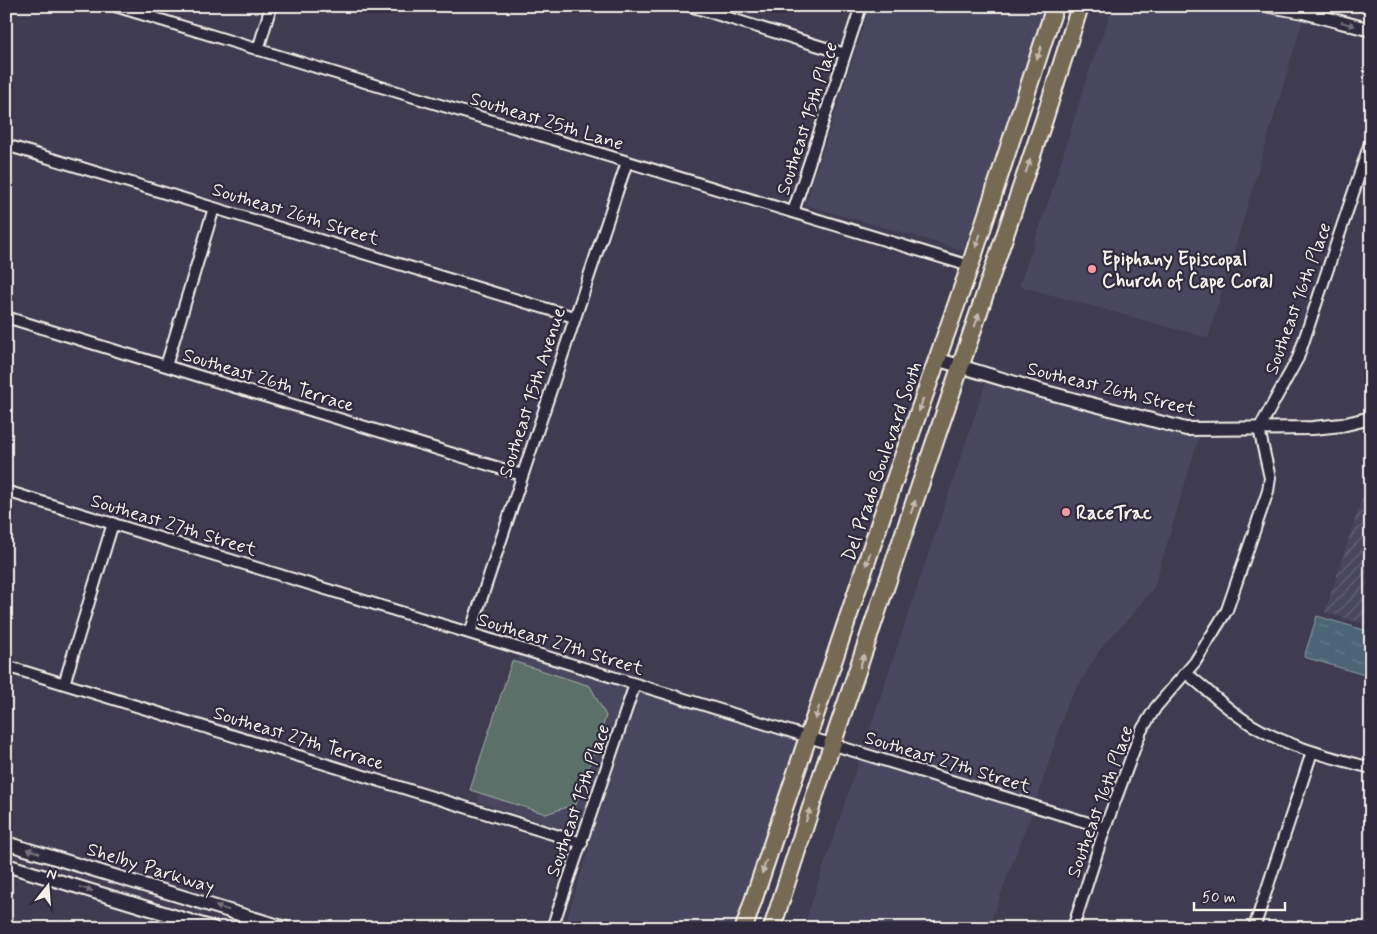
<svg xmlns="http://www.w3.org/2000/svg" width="1377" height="934" font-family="Mynerve,sans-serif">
<defs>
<pattern id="industrial-furrows" width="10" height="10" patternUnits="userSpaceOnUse" patternTransform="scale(1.25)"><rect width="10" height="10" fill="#4a475f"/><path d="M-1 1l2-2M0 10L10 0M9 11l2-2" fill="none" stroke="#656276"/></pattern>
<pattern id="water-ripples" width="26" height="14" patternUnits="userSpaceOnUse" patternTransform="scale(1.25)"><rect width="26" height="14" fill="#4c6576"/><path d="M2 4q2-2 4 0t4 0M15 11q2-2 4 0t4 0" fill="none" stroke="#667c8a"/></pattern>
</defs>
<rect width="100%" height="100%" fill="#3f3b51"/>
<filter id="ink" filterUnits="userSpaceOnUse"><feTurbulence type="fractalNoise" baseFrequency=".02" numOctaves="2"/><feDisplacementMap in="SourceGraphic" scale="10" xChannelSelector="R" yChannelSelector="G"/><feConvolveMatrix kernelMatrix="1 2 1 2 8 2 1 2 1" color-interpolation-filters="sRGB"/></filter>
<g filter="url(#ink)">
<path fill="#4a475f" d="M870 6H1046L963 250 805 205Z
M1113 6H1243L1275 15 1303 19 1208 338 1019 286 1051 194 1087 77Z
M986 382 1165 432 1199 437 1154 587 1132 615 1103 645 1067 704 1038 796 988 928H803Z
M523 645 801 732 736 928H564L592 838 478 802Z"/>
<path fill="url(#industrial-furrows)" d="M1371 470V626L1325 612Z"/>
<path fill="#5a6f69" stroke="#a7b0a8" d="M512 661 590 686 606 716 576 804 546 814 470 790Z"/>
<path fill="url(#water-ripples)" stroke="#8f9da4" d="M1317 616 1371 632V677L1304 657Z"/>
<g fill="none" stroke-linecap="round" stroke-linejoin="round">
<g stroke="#f4f1e8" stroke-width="14">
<path id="minor" d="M115 6 970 266
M690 6 845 54
M258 50 271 6
M6 145 574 317
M793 212 861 6
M6 317 522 475
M166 366 214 208
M6 491 1105 828
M470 633 627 162
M6 666 582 843
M1186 673C1208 690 1228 711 1252 725 1288 747 1330 757 1371 768
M64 684 113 523
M552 928 635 684
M1073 928 1105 828 1141 731 1156 707 1195 662 1227 610 1268 491 1270 478 1259 429 1298 358 1371 140
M1254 928 1312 752"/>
</g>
<g stroke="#f4f1e8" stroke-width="16">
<path id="tertiary" d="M1270 6 1303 12 1371 30
M936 359 1042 391 1186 429 1313 428 1342 425 1371 418
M6 843 285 928
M6 865 213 928"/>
</g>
<g stroke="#f4f1e8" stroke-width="20">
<path id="primary" d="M744 928 882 516 970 266 1055 6
M772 928 815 795 1044 120 1080 6"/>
</g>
<use href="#minor" stroke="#2f2a3d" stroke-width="10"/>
<use href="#tertiary" stroke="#2f2a3d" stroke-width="12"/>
<use href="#primary" stroke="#776a54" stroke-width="16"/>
</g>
<defs><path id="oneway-solid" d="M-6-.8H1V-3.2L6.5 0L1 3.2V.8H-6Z" transform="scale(1.25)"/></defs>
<g fill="#747079">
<use href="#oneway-solid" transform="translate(1348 24) rotate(16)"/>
<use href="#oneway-solid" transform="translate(33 851) rotate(-163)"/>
<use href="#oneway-solid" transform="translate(86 889) rotate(17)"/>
<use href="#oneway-solid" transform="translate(222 908) rotate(-163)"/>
</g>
<g fill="#c2bbad">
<use href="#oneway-solid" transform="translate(1039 53) rotate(108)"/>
<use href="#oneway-solid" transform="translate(1028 166) rotate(-71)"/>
<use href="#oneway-solid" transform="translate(978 241) rotate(108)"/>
<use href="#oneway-solid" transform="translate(977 320) rotate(-71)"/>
<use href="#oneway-solid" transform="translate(921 405) rotate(109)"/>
<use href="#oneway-solid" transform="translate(913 507) rotate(-71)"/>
<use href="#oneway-solid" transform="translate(868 559) rotate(108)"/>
<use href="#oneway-solid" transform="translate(862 661) rotate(-71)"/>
<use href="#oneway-solid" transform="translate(817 713) rotate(108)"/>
<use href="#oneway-solid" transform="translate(808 815) rotate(-72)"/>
<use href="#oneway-solid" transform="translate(764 867) rotate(108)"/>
</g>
</g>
<g fill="#ff9aa2" stroke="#2f2a3d" stroke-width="2">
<circle cx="1092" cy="269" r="5"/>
<circle cx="1066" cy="512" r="5"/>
</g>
<g text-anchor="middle" stroke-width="4.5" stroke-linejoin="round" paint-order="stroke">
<g font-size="19" fill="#f4f1e8" stroke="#2f2a3d">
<text transform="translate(806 118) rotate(-72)" y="7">Southeast 15th Place</text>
<text transform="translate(547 120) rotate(17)" y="7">Southeast 25th Lane</text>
<text transform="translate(296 213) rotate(17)" y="7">Southeast 26th Street</text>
<text transform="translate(1297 298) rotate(-70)" y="7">Southeast 16th Place</text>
<text transform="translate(269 379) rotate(17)" y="7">Southeast 26th Terrace</text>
<text transform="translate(1112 388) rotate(14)" y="7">Southeast 26th Street</text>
<text transform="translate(531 392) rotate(-72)" y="7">Southeast 15th Avenue</text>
<text transform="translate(881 461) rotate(-71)" y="7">Del Prado Boulevard South</text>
<text transform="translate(174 524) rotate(17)" y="7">Southeast 27th Street</text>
<text transform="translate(561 643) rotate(17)" y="7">Southeast 27th Street</text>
<text transform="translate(299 737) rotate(17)" y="7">Southeast 27th Terrace</text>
<text transform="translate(948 761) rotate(17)" y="7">Southeast 27th Street</text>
<text transform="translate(577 800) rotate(-71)" y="7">Southeast 15th Place</text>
<text transform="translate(1099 801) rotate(-70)" y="7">Southeast 16th Place</text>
<text transform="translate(151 867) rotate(17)" y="7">Shelby Parkway</text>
</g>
<g font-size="19" font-weight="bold" fill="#f4f1e8" stroke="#2f2a3d" text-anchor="start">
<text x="1102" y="265">Epiphany Episcopal<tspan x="1102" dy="22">Church of Cape Coral</tspan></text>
<text x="1076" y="519">RaceTrac</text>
</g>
</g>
<rect width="1377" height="934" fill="none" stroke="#2f2a3d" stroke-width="25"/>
<rect x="12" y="12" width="1352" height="909" fill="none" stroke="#f4f1e8" stroke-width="2" filter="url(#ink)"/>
<g transform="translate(48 886) rotate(17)" stroke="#2f2a3d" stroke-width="4" paint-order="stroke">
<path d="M0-4L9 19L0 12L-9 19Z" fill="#f4f1e8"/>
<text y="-8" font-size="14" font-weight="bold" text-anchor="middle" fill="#f4f1e8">N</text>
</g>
<path d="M1194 902v8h91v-8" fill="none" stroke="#f4f1e8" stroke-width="2.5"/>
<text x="1202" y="902" font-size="15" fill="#f4f1e8" stroke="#2f2a3d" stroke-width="4" paint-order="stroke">50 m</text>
</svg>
